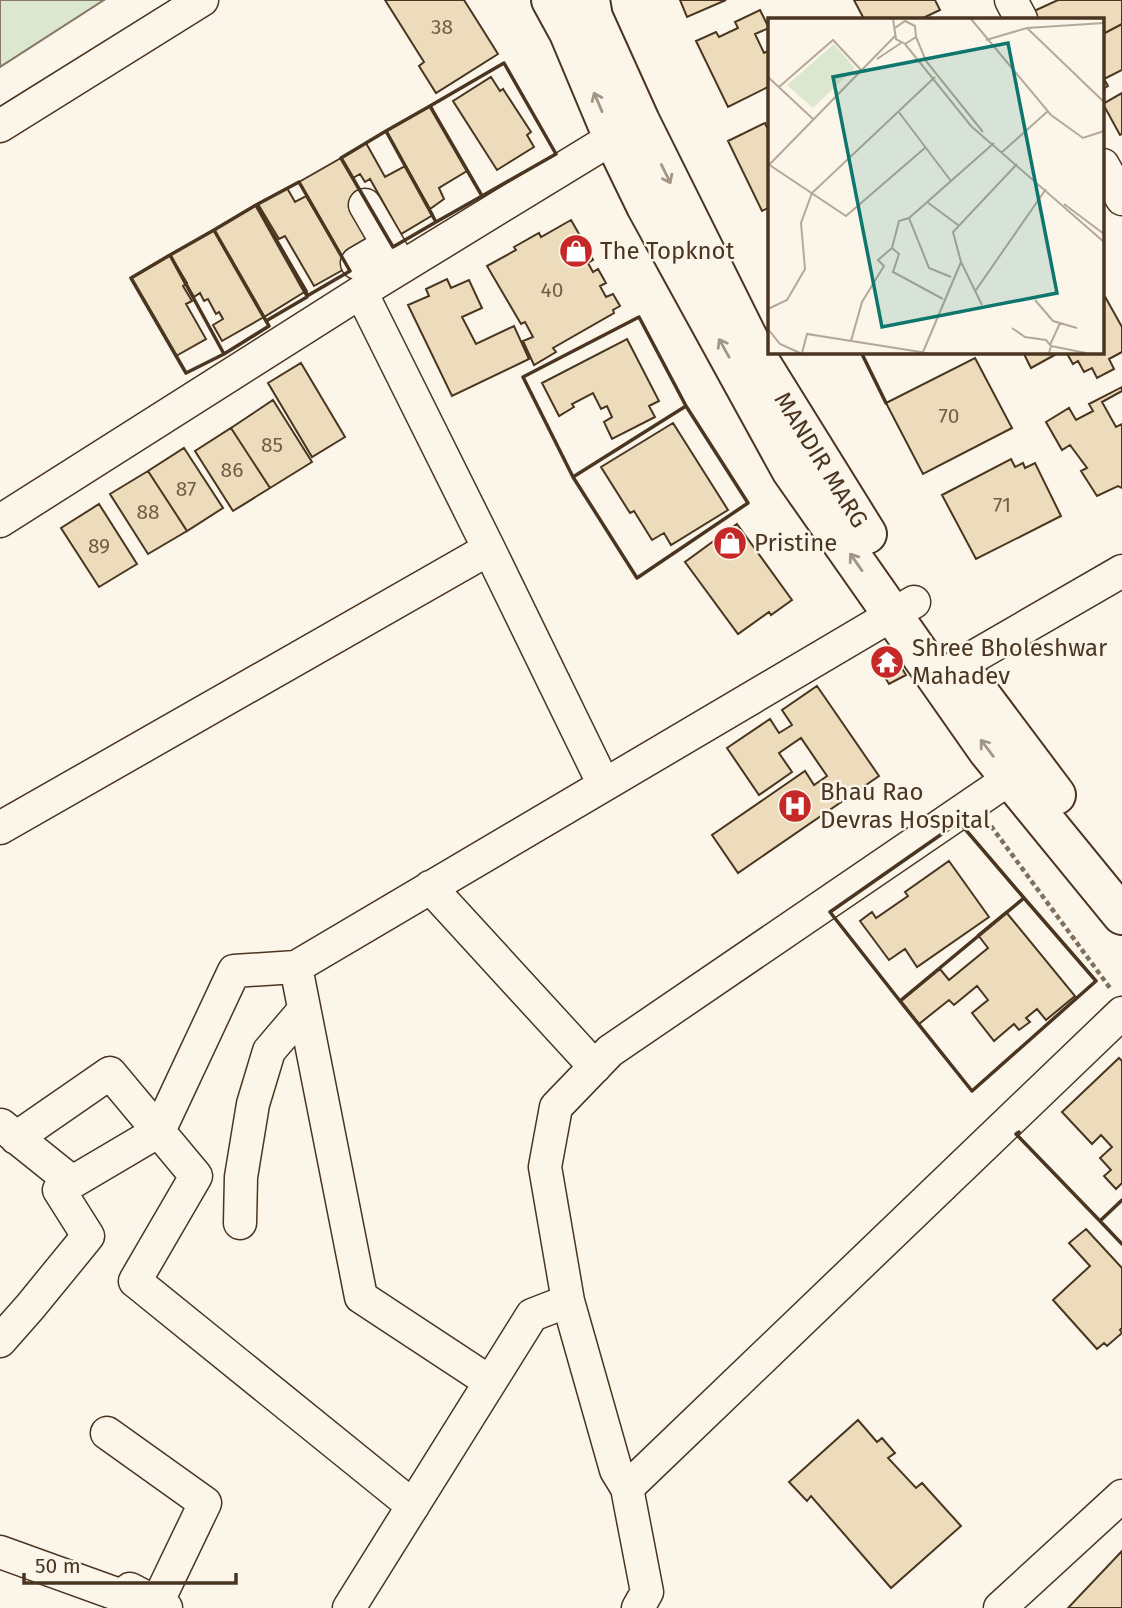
<svg xmlns="http://www.w3.org/2000/svg" width="1122" height="1608" font-family="'Fira Sans',sans-serif">
<rect width="100%" height="100%" fill="#fbf6e9"/>
<path fill="#dce7d0" stroke="#887966" stroke-width="2" d="M0 0H104L0 67Z"/>
<path fill="#ecdcbc" stroke="#4a3520" stroke-width="2" d="M385 0H464L498 54 436 93 419 66 424 62Z
M680 0H726L687 17Z
M854 0H935L940 10 921 19H864Z
M1058 0H1122V24L1103 34V19H1038L1034 11Z
M760 10 769 28 755 34 764 53 770 50V86L728 107 696 41 716 32 719 37 738 28 735 22Z
M1122 24V70L1104 79 1108 86 1103 89V34Z
M491 77 500 91 503 89 531 132 527 135 534 147 497 170 453 101Z
M1122 93V134L1120 135 1103 104Z
M430 106 467 171 439 188 444 199 430 209 386 131Z
M765 123 770 134V207L762 211 728 141Z
M366 143 385 177 405 166 433 215 401 234 370 179 365 182 360 174 353 178 341 158Z
M341 158 366 202 385 244 348 267 299 182Z
M287 188 295 202 306 196 348 267 314 286 285 236 279 239 258 204Z
M256 205 306 291 264 317 214 230Z
M571 220 579 234 572 238 579 250 585 246 593 260 588 263 593 272 598 269 606 283 600 286 606 297 613 294 620 306 613 310 614 313 553 348 556 352 534 365 523 341 533 337 525 322 521 324 487 266 516 250 514 247 539 233 541 237Z
M214 230 264 317 222 341 213 325 223 319 219 312 216 314 208 299 204 301 200 293 194 297 170 255Z
M170 255 187 283 183 286 192 301 186 304 206 339 176 356 131 278Z
M447 279 451 288 469 280 482 308 462 317 476 344 514 326 529 359 452 396 408 305 429 296 426 289Z
M1103 293 1122 327V352L1109 359 1114 369 1097 378 1092 368 1084 372 1078 361 1073 364 1066 352H1103Z
M627 339 659 401 649 406 655 417 612 439 604 422 612 417 607 406 601 409 593 393 572 404 574 407 559 416 542 383Z
M1023 352H1060L1031 368Z
M975 358 1012 428 923 474 886 403Z
M301 363 345 437 312 457 268 383Z
M1122 387V391L1102 402 1116 427 1122 424V488L1118 486 1097 496 1081 471 1087 468 1070 445 1062 450 1046 422 1069 408 1076 420 1093 411 1089 404Z
M273 400 312 462 270 488 231 428Z
M673 423 728 510 671 545 664 533 652 540 634 511 630 513 601 467Z
M231 428 270 488 233 511 195 451Z
M184 448 223 508 187 531 148 471Z
M1011 459 1015 467 1023 463 1025 468 1035 463 1061 516 976 559 942 495Z
M148 471 187 531 148 554 110 494Z
M99 504 137 564 99 587 61 528Z
M737 524 792 600 771 615 769 612 738 634 685 562Z
M895 657 906 675 889 684 879 667Z
M817 686 879 776 738 873 712 835 805 771 814 785 827 776 801 738 779 753 792 772 759 795 727 748 770 719 779 733 792 725 782 710Z
M949 861 989 917 917 967 905 949 889 960 860 921 872 912 876 918 908 896 905 892Z
M1006 912 1075 996 1046 1020 1037 1009 1026 1018 1030 1022 1019 1030 1014 1024 994 1041 972 1013 988 1000 977 986 954 1005 949 1000 919 1024 901 1001 940 969 949 980 988 948 978 935Z
M1119 1058 1122 1061V1183L1116 1189 1104 1176 1111 1170 1100 1158 1112 1147 1101 1135 1092 1144 1062 1112Z
M1086 1229 1122 1268V1328L1120 1330 1122 1333 1107 1346 1104 1343 1097 1349 1053 1300 1090 1266 1069 1243Z
M858 1420 877 1442 882 1438 895 1453 888 1458 916 1488 922 1483 961 1526 891 1588 811 1496 807 1501 789 1482Z
M1122 1551V1608H1068Z"/>
<g fill="none" stroke-linecap="round" stroke-linejoin="round">
<g stroke="#4a3520" stroke-width="35">
<path id="minor" d="M1011 0 1021 19
M0 126 202 0
M1103 165 1122 199
M365 205 401 267
M357 263 388 245
M361 292 489 549 604 785
M0 521 361 292 634 125
M937 678 1122 571
M0 828 489 549
M430 887 595 1067
M296 967 361 1297 490 1382
M1 1125 72 1182
M16 1138 110 1073 196 1176 135 1281 413 1506
M240 1223 241 1177 253 1104 269 1051 304 1010
M0 1341 30 1307 88 1236 59 1190 159 1131 234 971 296 967 914 602
M107 1433 205 1503 157 1603
M627 1488 1122 1013
M0 1552 122 1596 130 1589 166 1608
M349 1608 532 1315 568 1301
M638 1608 647 1592 627 1488 616 1470 568 1301 545 1167 556 1107 610 1051 1028 766
M1000 1608 1122 1496"/>
</g>
<g stroke="#4a3520" stroke-width="42">
<g id="major">
<path d="M551 0 569 33 613 138 646 206 791 470 988 751 1122 915"/>
<path id="s1" d="M590 0 593 17 640 121 759 360 867 534"/>
<path d="M966 675 1056 795"/>
</g>
</g>
<path stroke="#7f6f5c" stroke-width="4.5" stroke-dasharray="5 3.5" stroke-linecap="butt" d="M991 826 1110 988"/>
<use href="#minor" stroke="#fbf6e9" stroke-width="32"/>
<use href="#major" stroke="#fbf6e9" stroke-width="38"/>
<path stroke="#4a3520" stroke-width="3.5" d="M504 63 556 154 482 196 430 106Z
M430 106 482 196 436 222 386 131Z
M386 131 436 222 393 247 341 158Z
M299 182 350 271 307 296 256 205Z
M256 205 306 291 307 297 266 321 214 230Z
M214 230 269 326 224 354 170 255Z
M170 255 224 354 186 373 131 278Z
M639 317 686 406 573 477 523 377Z
M861 352 886 403
M686 406 748 503 637 578 573 477Z
M959 822 1024 898 900 1001 830 912Z
M1024 898 1096 981 972 1091 900 1001Z
M1019 1132 1016 1134 1100 1221 1122 1200
M1102 1219 1100 1221 1122 1244"/>
</g>
<defs><path id="oneway-shaft" d="M-6 0H5M1.5-3L5.5 0L1.5 3" fill="none" stroke-width="1.6" stroke-linecap="round" stroke-linejoin="round" transform="scale(1.75)"/></defs>
<g stroke="#a29684">
<use href="#oneway-shaft" transform="translate(598 102) rotate(-113)"/>
<use href="#oneway-shaft" transform="translate(666 174) rotate(64)"/>
<use href="#oneway-shaft" transform="translate(724 348) rotate(-119)"/>
<use href="#oneway-shaft" transform="translate(856 562) rotate(-125)"/>
<use href="#oneway-shaft" transform="translate(987 748) rotate(-127)"/>
</g>
<defs>
<g id="shop-disc" transform="scale(1.75)"><circle r="9.5" fill="#c62828" stroke="#fbf6e9"/><path d="M-5-2.5h2.3a2.7 3.5 0 0 1 5.4 0H5L5.5 6h-11ZM-1.5-2.5h3a1.5 2.3 0 0 0-3 0Z" fill="#fff"/></g>
<g id="temple-disc" transform="scale(1.75)"><circle r="9.5" fill="#c62828" stroke="#fbf6e9"/><path d="M0-6L5-2H3V0L6.5 2.5H4V6H1.5V3h-3V6H-4V2.5H-6.5L-3 0V-2H-5Z" fill="#fff"/></g>
<g id="hospital-disc" transform="scale(1.75)"><circle r="9.5" fill="#c62828" stroke="#fbf6e9"/><path d="M-5-5h3v3.5h4V-5h3V5h-3V1.5h-4V5h-3Z" fill="#fff"/></g>
</defs>
<g fill-rule="evenodd">
<use href="#shop-disc" x="576" y="251"/>
<use href="#shop-disc" x="730" y="543"/>
<use href="#temple-disc" x="887" y="662"/>
<use href="#hospital-disc" x="795" y="806"/>
</g>
<g text-anchor="middle" stroke-width="5" stroke-linejoin="round" paint-order="stroke">
<g font-size="21" fill="#725f47">
<text x="442" y="34">38</text>
<text x="552" y="297">40</text>
<text x="949" y="423">70</text>
<text x="272" y="452">85</text>
<text x="232" y="477">86</text>
<text x="186" y="496">87</text>
<text x="1002" y="512">71</text>
<text x="148" y="519">88</text>
<text x="99" y="553">89</text>
</g>
<g font-size="24" fill="#4a3520" stroke="#fbf6e9" text-anchor="start">
<text x="600" y="259">The Topknot</text>
<text x="754" y="551">Pristine</text>
<text x="912" y="656">Shree Bholeshwar<tspan x="912" dy="28">Mahadev</tspan></text>
<text x="820" y="800">Bhau Rao<tspan x="820" dy="28">Devras Hospital</tspan></text>
</g>
<g font-size="24" fill="#4a3520" stroke="#fbf6e9">
<text dy="8" stroke="none"><textPath href="#s1" startOffset="516">MANDIR MARG</textPath></text>
</g>
</g>
<g transform="translate(768 18)">
<rect width="336" height="336" fill="#fbf6e9"/>
<path d="M66 26 87 50 45 90 19 67Z" fill="#dce7d0"/>
<path fill="none" stroke="#b4a999" stroke-width="2" d="M125 1 128 21 137 26 203 108 336 224M203 1 283 97 315 120 336 113M127 10 137 3 147 8 148 19 137 26M259 10 336 84M148 19 158 43 215 114M218 22 259 10 336 5M109 41 133 25M0 59 45 101M11 69 65 22 95 54M130 93 183 163M233 135 280 93M0 146 78 198 158 129M0 148 127 18M159 184 190 207M296 186 336 216M141 200 161 250 183 259M124 230 131 236 125 254 175 281M208 272 278 171M267 282 285 303 309 310M214 287 193 244 185 214 249 146M0 291 19 282 37 251 33 205 44 175 167 59M244 310 257 319 278 322 283 328 281 335M0 311 12 326 32 335M83 323 94 284 116 248 110 242 124 230 131 203 141 200 226 125M282 327 292 305M283 328 318 335M155 334 193 244M34 335 39 316 159 335"/>
<path fill="#0f766e" fill-opacity="0.15" stroke="#0f766e" stroke-width="3.5" d="M240 25 289 275 114 309 65 59Z"/>
<rect width="336" height="336" fill="none" stroke="#4a3520" stroke-width="3.5"/>
</g>
<path d="M24 1573v10h212v-10" fill="none" stroke="#4a3520" stroke-width="3.5"/>
<text x="35" y="1573" font-size="21" fill="#4a3520" stroke="#fbf6e9" stroke-width="5" paint-order="stroke">50 m</text>
</svg>
